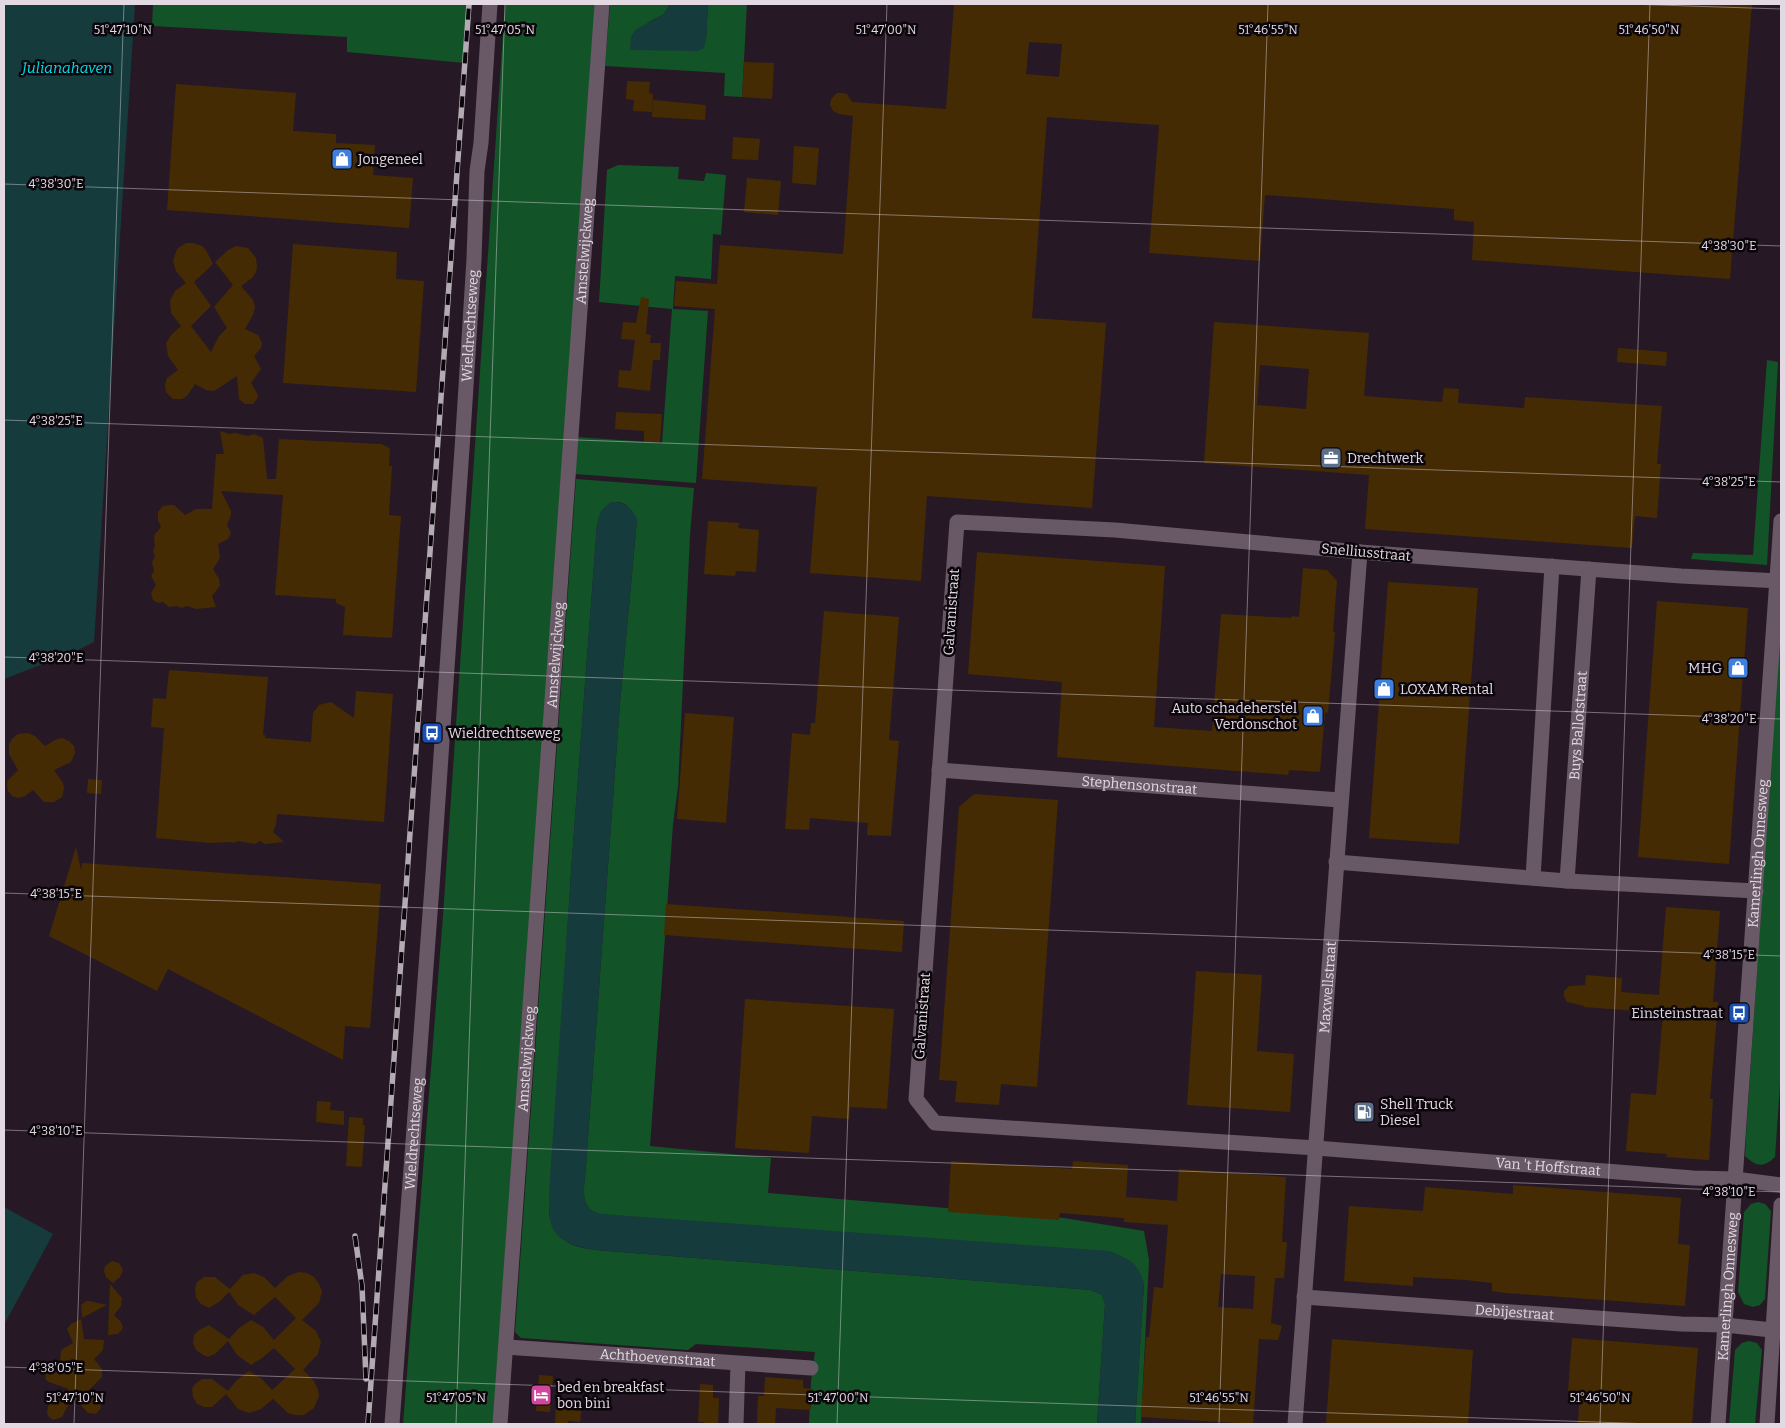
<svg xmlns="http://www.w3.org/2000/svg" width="1785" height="1428" font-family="Bitter,serif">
<rect width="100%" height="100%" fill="#261925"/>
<path fill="#125427" d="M153 4H472L465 63 347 52V37L152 26Z
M505 4H595L493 1424H403L443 916Z
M610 4H670L664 14 647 23 706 40 708 4H747L742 97 724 96 725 73 605 66Z
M618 165 679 167 678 179 704 181 706 173 726 175 721 235 713 234 711 279 675 276 673 309 708 311 696 483 575 474 577 437 662 443 672 309 599 302 607 170Z
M1767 360 1778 362 1767 565 1691 559 1693 553 1753 555Z
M576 479 694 488 690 535 678 787 673 824 650 1146 771 1158 768 1193 1064 1218 1144 1231 1149 1260 1141 1424H1135L1144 1284 601 1214C577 1209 585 1184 586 1165L620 703 637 520C631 511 629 503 617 502L597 524 572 858 549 1215C564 1242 563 1245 596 1250L1091 1290 1102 1295 1105 1304 1097 1424H809L811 1381 815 1352 696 1344 688 1350 521 1338 515 1332Z
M1781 614V1070L1775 1157C1763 1168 1757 1167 1745 1156L1746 1135Z
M1758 1202 1765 1204 1771 1211 1765 1299 1760 1305 1753 1307 1744 1304 1738 1292 1744 1212 1751 1204Z
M1749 1341 1757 1343 1762 1350 1755 1424H1729L1735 1350 1742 1343Z"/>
<path fill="#153b3d" d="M4 4H135L94 642 74 652 4 679Z
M670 4H708L706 40 704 48 697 51 630 50 631 37 635 30 664 14Z
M611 502C626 502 632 507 637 520L620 703 586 1165C585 1184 577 1209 601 1214L1110 1251C1130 1260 1138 1262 1144 1284L1135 1424H1097L1105 1304 1102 1295 1091 1290 596 1250C544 1242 548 1224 550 1178L572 858 597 524C599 513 602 508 611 502Z
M4 1207 53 1234 4 1325Z"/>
<path fill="#452b03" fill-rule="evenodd" d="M954 4H1752L1730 279 1472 260 1474 222 1454 220V209L1265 195 1260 261 1149 253 1159 125 1047 117 1032 318 1106 323 1092 508 927 496 921 581 810 573 817 487 702 479 715 309 674 306 676 281 717 284 720 245 843 254 853 116 839 114 833 111 830 105 831 99 837 93H842L847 94 852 102 946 109ZM1029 42 1062 44 1059 77 1026 74Z
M744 62 774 63 772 99 742 97Z
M627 81 650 82 649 93 653 94 652 112 633 111 634 100 626 99Z
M176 84 296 93 293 131 336 134V143L375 145 373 175 413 178 409 228 167 210Z
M653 100 706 105 705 120 652 117Z
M733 137 760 139 758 160 732 159Z
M794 146 819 148 816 185 792 183Z
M747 178 781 181 778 215 744 212Z
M186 243H193L202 246 206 250 213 264 194 282 211 306 191 326 211 352 219 336 227 328 214 307 233 285 215 262 228 250 236 246 248 248 256 258 257 267 256 272 252 278 241 286 253 300 255 307 253 315 245 329 258 335 262 343 261 348 254 356 261 369 251 383 258 395 257 399 253 404H245L239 399 237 376 214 391 206 390 195 384 187 396 182 399H173L166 392 165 385 167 378 178 370 168 356 166 343 172 334 181 326 171 313 170 301 175 291 186 283 176 271 173 261 177 249Z
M293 244 397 252 396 279 424 281 416 392 283 383Z
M641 297 649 299 646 334 651 335 650 343H661L660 360H653L650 391 618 387 619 370 631 371 635 340 621 339 623 322 636 323Z
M1214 322 1369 333 1364 396 1442 402 1444 388 1459 389 1458 403 1524 408 1525 397 1662 406 1657 464H1661L1657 518 1635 516 1632 548 1365 529 1369 475 1204 463ZM1260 365 1309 369 1306 409 1257 405Z
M1618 348 1667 352 1666 366 1617 362Z
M616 412 662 414 660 442H644V431L615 429Z
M220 431 230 434 235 433 248 436 254 434 263 438 267 479H276L279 439 381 444 390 448 389 466H392L389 515 401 516 392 638 343 635 345 607 336 603V599L275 595 283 495 221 491 231 511V515L227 525 231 533 228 539 218 544 220 558 213 569 219 579 220 586 212 596 216 607 196 609 187 606 182 608 177 606 169 607 163 602 158 603 153 600 151 593 156 585 151 576 154 571 152 562 155 556 153 551 155 546 154 538 155 534 161 527 158 520V512L163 506 170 505H174L185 515 196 509H212L216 454H224Z
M708 521 739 523 738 528 759 530 756 572 736 571 735 576 704 574Z
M977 552 1165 566 1154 727 1212 731 1221 614 1291 618 1292 616 1299 617 1303 568 1327 570 1337 581 1333 632H1335L1328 713 1325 712 1320 772 1289 770 1288 775 1057 757 1062 682 968 674Z
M1388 582 1478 588 1459 844 1369 838Z
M1657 601 1748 608 1729 864 1638 857Z
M824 611 899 617 889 740 899 741 891 836 867 835 868 823 810 818 809 830 785 829 792 733 810 735 811 723H815Z
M169 670 268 677 263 735H265V738L311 742 313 713 319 705 331 702 354 718 356 691 393 694 384 822 277 814 276 825 273 832 284 842 265 844 260 841 255 844 238 841 234 843 229 842 211 843 156 838 164 728 151 727 153 698 166 699Z
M685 713 734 717 726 823 677 819Z
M28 733 35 736 45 746 55 740 62 738 69 741 74 746 75 753 71 762 54 770 63 783 64 789 62 797 54 802H44L33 790 25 796 18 798 12 796 8 791 7 785 8 780 18 770 9 754V744L12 739 18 734Z
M88 779 102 780 101 794 87 793Z
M974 794 1058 800 1037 1087 1001 1084 999 1105 955 1102 957 1081 939 1080 959 807Z
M76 847 81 870 82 863 381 884 370 1028 345 1026 343 1060 168 969 157 991 49 936Z
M666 904 904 921 902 952 664 935Z
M1666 907 1720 911 1713 1002H1718L1710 1099H1713L1709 1160 1666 1157 1667 1154 1626 1151 1631 1093 1656 1095 1663 1013 1584 1007V1006L1567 1002 1564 996V991L1569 986 1585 985 1586 975 1622 978 1621 992 1659 995Z
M1196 971 1262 975 1257 1051 1294 1054 1290 1112 1187 1105Z
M745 999 894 1009 887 1109 850 1107 849 1119 812 1116 809 1153 735 1148Z
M317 1101 331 1102 330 1110 344 1111V1125L316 1122Z
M349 1117 363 1118V1125H365L362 1167 346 1166Z
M951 1161 1072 1169 1073 1161 1128 1165 1126 1197 1177 1201 1179 1169 1286 1177 1282 1242H1287L1284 1278H1275L1271 1323 1282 1326 1278 1340 1259 1339 1253 1424 1141 1417 1146 1337H1149L1154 1287 1163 1288 1168 1225 1124 1222V1218L1060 1213 1059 1220 948 1212ZM1221 1274 1255 1276 1253 1309 1218 1307Z
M1513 1185 1681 1198 1678 1244 1690 1245 1685 1306 1505 1293 1492 1291V1283L1466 1280 1413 1277V1286L1344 1281 1349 1206 1423 1211 1425 1187 1513 1194Z
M112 1261 119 1263 123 1270 120 1277 113 1283 106 1277 104 1271 105 1266Z
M299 1272 307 1273 314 1277 319 1284 322 1291 319 1303 302 1320 316 1331 321 1342 318 1354 303 1370 314 1381 318 1390 319 1396 314 1408 304 1415H295L288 1413 273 1399 261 1409 249 1413 238 1409 226 1394 212 1407H204L197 1404 193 1397 192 1389 195 1384 202 1379H212L228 1391 236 1381 249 1371 262 1379 272 1390 295 1369 274 1348 262 1358 251 1365 237 1355 228 1341 215 1354 208 1357 203 1355 196 1350 193 1343 194 1335 199 1330 209 1325 229 1339 239 1328 251 1320 263 1327 274 1340 296 1318 275 1297 254 1315 238 1305 229 1292 219 1302 209 1308 201 1304 196 1298 195 1288 197 1282 204 1277H215L230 1289 243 1275 254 1273 264 1277 275 1288 288 1276Z
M110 1284 122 1298 121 1306 114 1315 121 1322 123 1328 118 1334 108 1335Z
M86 1301H89L107 1305 82 1318 81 1305Z
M81 1319 84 1339 104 1340 103 1350 94 1359 102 1369V1377L90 1389 100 1400 101 1408 96 1414 88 1413 73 1396 62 1417 53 1420 49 1417 47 1414 48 1406 69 1389 49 1382 46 1380 45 1373 48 1370 60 1364 61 1350 73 1343 67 1329 71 1324Z
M1572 1338 1698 1348 1692 1424H1578L1580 1391H1568Z
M1332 1339 1473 1350 1468 1424H1326Z
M539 1375 553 1376 550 1412 536 1411Z
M765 1377 803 1380V1388L813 1389 811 1410 776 1408 775 1424H757L758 1396H764Z
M700 1384 713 1385V1398H719L718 1424H704V1422H698Z
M556 1405 582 1407 580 1422 568 1421V1424H555Z"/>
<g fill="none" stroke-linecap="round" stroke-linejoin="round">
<g stroke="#695967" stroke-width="15">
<path id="s1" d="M1781 581 1681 576 1360 552 1115 530 957 522 916 1099 935 1123 1316 1148 1693 1178 1735 1179 1781 1185"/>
<path id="s2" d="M939 770 1340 800"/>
<path d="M1336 862 1567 881 1756 891"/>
<path d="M1533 878 1552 566"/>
<path id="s3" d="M1567 881 1589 569"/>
<path id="s4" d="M1304 1297 1681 1324 1725 1325 1781 1331"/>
<path id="s5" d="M506 1347 811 1368"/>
<path id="s6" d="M392 1424 433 873 463 434 474 259 477 171 481 143 490 4"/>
<path id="s7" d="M500 1424 602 4"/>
<path d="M736 1424 738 1364"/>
<path id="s8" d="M1295 1424 1360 552"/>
<path id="s9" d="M1718 1424 1781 521"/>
<path d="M1767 1424 1781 1205"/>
</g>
<g stroke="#b4aab3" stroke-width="5.5">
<path id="rail" d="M355 1236 362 1286 366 1379
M368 1424 469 4"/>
</g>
<use href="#rail" stroke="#0b060b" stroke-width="4" stroke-dasharray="11" stroke-linecap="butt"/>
</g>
<path fill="none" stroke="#e3d9e2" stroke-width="1" stroke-opacity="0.45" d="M1628 4 1781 9M4 184 1781 246M4 420 1781 482M4 657 1781 719M4 893 1781 956M4 1130 1781 1192M4 1367 1653 1424M74 1424 124 4M456 1424 505 4M837 1424 887 4M1219 1424 1268 4M1600 1424 1650 4"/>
<defs>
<g id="shop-square" transform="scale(1.125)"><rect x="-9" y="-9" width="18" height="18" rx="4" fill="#3f7fe0" stroke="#0b060b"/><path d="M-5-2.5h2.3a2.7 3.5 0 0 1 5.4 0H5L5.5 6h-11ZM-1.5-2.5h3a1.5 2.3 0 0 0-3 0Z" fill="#fff"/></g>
<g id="office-square" transform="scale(1.125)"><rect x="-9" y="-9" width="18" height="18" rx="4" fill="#5c6f8a" stroke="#0b060b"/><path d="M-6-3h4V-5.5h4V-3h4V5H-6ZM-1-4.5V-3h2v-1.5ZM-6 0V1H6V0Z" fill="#fff"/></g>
<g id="bus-square" transform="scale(1.125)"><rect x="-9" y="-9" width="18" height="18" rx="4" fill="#1a4fb4" stroke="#0b060b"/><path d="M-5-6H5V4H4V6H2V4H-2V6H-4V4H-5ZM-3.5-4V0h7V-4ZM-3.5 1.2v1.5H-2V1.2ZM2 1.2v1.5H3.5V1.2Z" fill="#fff"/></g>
<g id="fuel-square" transform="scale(1.125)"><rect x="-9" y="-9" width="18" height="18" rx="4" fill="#5c6f8a" stroke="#0b060b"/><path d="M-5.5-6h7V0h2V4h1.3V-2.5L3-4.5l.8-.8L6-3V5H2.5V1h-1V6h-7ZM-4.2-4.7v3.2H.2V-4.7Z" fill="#fff"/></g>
<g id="hotel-square" transform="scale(1.125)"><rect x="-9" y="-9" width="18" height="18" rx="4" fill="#d1479c" stroke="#0b060b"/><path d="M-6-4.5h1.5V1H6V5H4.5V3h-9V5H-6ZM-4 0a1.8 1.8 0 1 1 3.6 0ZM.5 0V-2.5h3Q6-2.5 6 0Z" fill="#fff"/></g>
</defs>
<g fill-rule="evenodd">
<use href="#shop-square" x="342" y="159"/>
<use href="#office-square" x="1331" y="458"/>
<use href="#shop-square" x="1738" y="668"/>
<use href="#shop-square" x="1384" y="689"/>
<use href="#shop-square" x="1313" y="716"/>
<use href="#bus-square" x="432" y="733"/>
<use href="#bus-square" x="1739" y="1013"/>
<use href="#fuel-square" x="1364" y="1112"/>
<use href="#hotel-square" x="541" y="1395"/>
</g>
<g text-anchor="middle" stroke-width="5" stroke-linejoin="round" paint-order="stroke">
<g font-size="14" fill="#e3d9e2" stroke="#0b060b" text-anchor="start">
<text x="358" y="164">Jongeneel</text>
<text x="1347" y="463">Drechtwerk</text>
<text x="1722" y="673" text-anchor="end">MHG</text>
<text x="1400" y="694">LOXAM Rental</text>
<text x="1297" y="713" text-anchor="end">Auto schadeherstel<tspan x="1297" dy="16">Verdonschot</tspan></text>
<text x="448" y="738">Wieldrechtseweg</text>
<text x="1723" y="1018" text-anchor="end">Einsteinstraat</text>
<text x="1380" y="1109">Shell Truck<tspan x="1380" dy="16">Diesel</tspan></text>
<text x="557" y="1392">bed en breakfast<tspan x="557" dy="16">bon bini</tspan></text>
</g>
<g font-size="14" fill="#e3d9e2" stroke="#0b060b">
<text dy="5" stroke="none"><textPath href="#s7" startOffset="1176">Amstelwijckweg</textPath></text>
<text dy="5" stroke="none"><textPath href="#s6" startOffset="1101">Wieldrechtseweg</textPath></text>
<text transform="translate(1366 552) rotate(5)" y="5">Snelliusstraat</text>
<text transform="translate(951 612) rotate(-86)" y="5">Galvanistraat</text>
<text dy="5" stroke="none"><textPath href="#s7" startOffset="771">Amstelwijckweg</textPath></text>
<text dy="5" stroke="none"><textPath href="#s3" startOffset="156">Buys Ballotstraat</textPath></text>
<text dy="5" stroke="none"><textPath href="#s2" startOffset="201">Stephensonstraat</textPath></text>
<text dy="5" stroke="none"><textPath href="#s9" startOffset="572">Kamerlingh Onnesweg</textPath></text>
<text dy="5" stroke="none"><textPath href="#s8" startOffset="438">Maxwellstraat</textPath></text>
<text transform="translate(922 1016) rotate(-86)" y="5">Galvanistraat</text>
<text dy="5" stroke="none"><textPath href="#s7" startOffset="366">Amstelwijckweg</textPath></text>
<text dy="5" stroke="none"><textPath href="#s6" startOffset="291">Wieldrechtseweg</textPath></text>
<text dy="5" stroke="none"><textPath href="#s1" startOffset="2050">Van 't Hoffstraat</textPath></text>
<text dy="5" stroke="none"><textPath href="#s9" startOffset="138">Kamerlingh Onnesweg</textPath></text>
<text dy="5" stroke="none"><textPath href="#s4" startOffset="211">Debijestraat</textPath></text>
<text dy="5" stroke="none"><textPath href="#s5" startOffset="152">Achthoevenstraat</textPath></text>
</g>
<g font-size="15" font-style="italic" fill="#02dce5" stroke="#0b060b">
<text x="67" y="73">Julianahaven</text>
</g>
</g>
<g font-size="12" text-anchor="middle" fill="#e3d9e2" stroke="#0b060b" stroke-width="5" stroke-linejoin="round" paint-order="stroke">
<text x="123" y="34">51°47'10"N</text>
<text x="505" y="34">51°47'05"N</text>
<text x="886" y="34">51°47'00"N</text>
<text x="1268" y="34">51°46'55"N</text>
<text x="1649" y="34">51°46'50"N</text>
<text x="56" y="188">4°38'30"E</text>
<text x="1729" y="250">4°38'30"E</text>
<text x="56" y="425">4°38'25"E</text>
<text x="1729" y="486">4°38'25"E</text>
<text x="56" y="662">4°38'20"E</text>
<text x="1729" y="723">4°38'20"E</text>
<text x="56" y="898">4°38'15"E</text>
<text x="1729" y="959">4°38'15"E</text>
<text x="56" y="1135">4°38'10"E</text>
<text x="1729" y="1196">4°38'10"E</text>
<text x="56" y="1372">4°38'05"E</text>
<text x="75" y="1402">51°47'10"N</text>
<text x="456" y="1402">51°47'05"N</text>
<text x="838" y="1402">51°47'00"N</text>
<text x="1219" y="1402">51°46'55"N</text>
<text x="1600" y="1402">51°46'50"N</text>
</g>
<rect width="1785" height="1428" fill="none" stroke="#e3d9e2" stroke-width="10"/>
</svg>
